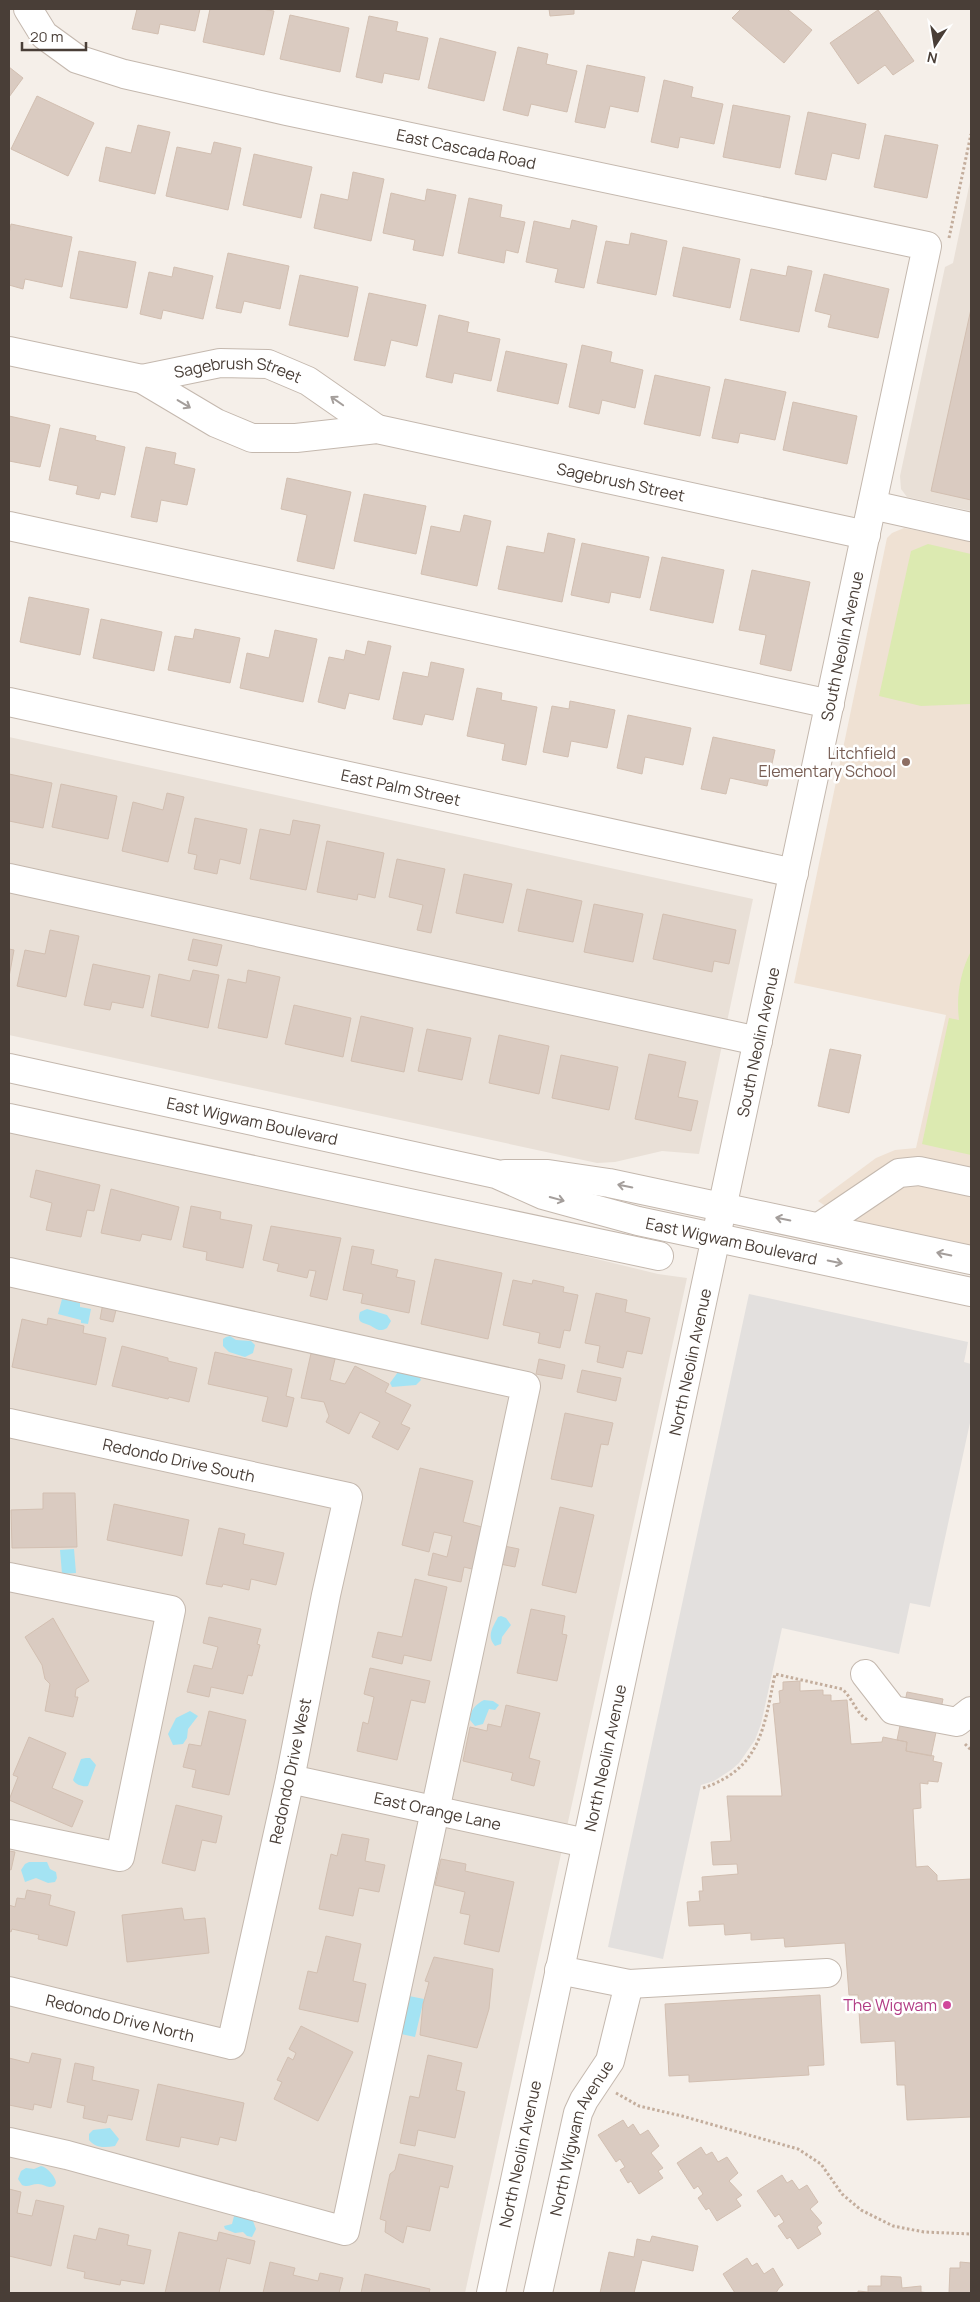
<svg xmlns="http://www.w3.org/2000/svg" width="980" height="2302" font-family="Manrope,sans-serif">
<rect width="100%" height="100%" fill="#f5efe9"/>
<path fill="#e9e0d7" d="M971 177V511L907 497 901 489 900 476 945 267 953 263Z
M9 737 753 899 699 1154 662 1151 615 1162 597 1163 9 1035Z
M9 1115 658 1274 687 1278 465 2293H9Z"/>
<path fill="#efe1d3" d="M904 528 971 541V1253L860 1229 818 1201 876 1158 895 1150 916 1148 946 1015 794 983 887 538 892 533Z"/>
<path fill="#dceab1" d="M928 544 971 554V704L921 706 879 696 911 551Z
M971 951V1155L922 1144 949 1018 959 1020C956 996 960 973 971 951Z"/>
<path fill="#e3e0de" d="M749 1294 968 1342 964 1362 971 1364V1418L930 1607 910 1603 899 1654 782 1628 761 1724 755 1740 739 1763 731 1770 714 1781 701 1785 663 1959 608 1947Z"/>
<path fill="#a4e3f3" d="M62 1299 80 1303V1307L91 1309 88 1324 81 1323V1320L58 1314Z
M367 1309 387 1315 391 1321 387 1328C378 1333 376 1328 369 1325 361 1322 357 1322 360 1312Z
M230 1336 236 1340 251 1341 255 1345 253 1353 245 1357 229 1352 223 1346V1339L226 1337Z
M398 1372 419 1376 421 1380 416 1385 392 1387 390 1383Z
M74 1549 76 1573 62 1574 60 1550Z
M501 1616 506 1618 511 1625 502 1637 501 1644 495 1646C486 1636 493 1627 498 1617Z
M484 1700 493 1701 499 1705 495 1710 489 1709 483 1724 475 1726 470 1720C470 1710 476 1704 484 1700Z
M190 1711 198 1716 188 1729 187 1738 183 1744 173 1745 168 1734 176 1718Z
M86 1758H90L96 1765 88 1786C83 1787 76 1785 73 1780L81 1759Z
M29 1862H47L50 1869 56 1872 57 1878 55 1882 48 1883 36 1878 25 1882 21 1870 25 1864Z
M409 1996 424 1999 415 2037 401 2034Z
M110 2128 119 2139 115 2146C105 2148 95 2148 89 2140V2134L93 2130Z
M41 2166C47 2167 56 2177 56 2183L54 2186C47 2189 45 2184 38 2184 31 2184 28 2188 22 2185L18 2179 21 2171 26 2168 34 2169Z
M236 2215 253 2221 256 2229 252 2237 247 2236 243 2232 235 2233 225 2229 224 2226 232 2224 234 2216Z"/>
<path fill="#dacbc1" stroke="#d2bfb1" d="M137 9H200L195 31 160 24 158 34 132 29Z
M210 9H262L274 11 264 55 203 42Z
M549 9H574V14L550 16Z
M741 9H787L812 30 784 63 732 18Z
M878 10 914 61 893 75 885 65 858 84 830 43Z
M290 15 349 28 340 72 280 59Z
M369 16 398 22 396 31 428 38 419 80 384 73 382 83 356 77Z
M440 38 496 52 484 101 428 88Z
M518 47 548 54 546 64 577 71 567 112 531 104 528 116 503 110Z
M587 65 645 77 638 112 610 106 605 128 575 122Z
M9 67 23 78 9 97Z
M664 80 693 87 691 97 723 104 714 144 680 137 678 148 651 142Z
M37 96 94 123 68 176 11 149Z
M733 105 790 116 780 168 723 157Z
M808 112 866 124 859 159 832 153 826 180 795 174Z
M138 125 170 132 155 194 99 181 106 147 131 153Z
M885 135 938 145 927 198 874 187Z
M214 142 241 148 228 210 166 196 177 147 211 154Z
M254 154 312 167 301 218 243 205Z
M353 172 384 179 371 241 314 228 321 194 348 200Z
M427 189 456 195 443 256 413 250 415 240 383 233 391 193 425 201Z
M469 198 502 205 500 217 525 222 518 253 506 250 504 263 458 253Z
M572 220 597 226 584 288 555 282 558 269 526 262 534 221 570 229Z
M11 224 72 237 62 287 25 279 23 289 9 285V234Z
M631 233 667 241 656 295 597 283 606 241 629 245Z
M683 247 740 259 730 308 673 296Z
M79 251 136 262 127 308 70 298Z
M228 253 289 266 280 309 244 301 241 313 216 308Z
M788 266 812 271 799 332 740 320 751 269 786 276Z
M174 267 213 276 203 319 163 310 161 319 140 314 149 272 172 277Z
M824 274 889 289 878 338 828 327 831 315 815 311Z
M300 275 358 287 348 337 289 325Z
M369 293 426 305 417 346 391 340 385 366 354 360Z
M971 309V500L931 491Z
M439 315 469 322 467 332 500 339 491 381 454 373 452 383 426 377Z
M582 345 612 352 610 362 643 370 635 408 602 400 599 414 569 407Z
M506 351 567 364 558 404 497 391Z
M655 375 710 387 700 436 644 424Z
M725 379 786 392 775 440 740 433 738 443 712 438Z
M793 402 857 416 847 464 783 450Z
M9 416 50 425 40 467 9 461Z
M60 428 96 436 95 440 125 447 115 495 101 492 99 499 76 494 78 486 49 480Z
M146 447 176 453 174 464 195 469 187 505 161 500 157 522 131 517Z
M287 478 351 492 334 569 297 561 307 515 281 509Z
M364 494 426 506 416 554 354 541Z
M464 515 491 521 477 586 421 574 431 526 460 532Z
M548 533 575 539 562 602 498 589 507 546 544 553Z
M582 543 649 557 640 598 611 592 609 603 571 595Z
M662 557 724 570 713 623 650 610Z
M752 570 810 582 791 671 760 664 766 635 739 630Z
M29 597 89 609 80 655 20 642Z
M101 619 162 632 154 671 93 658Z
M195 629 240 638 230 683 168 670 175 636 193 639Z
M275 630 317 639 303 702 240 688 247 653 269 658Z
M368 641 391 646 379 700 349 693 345 709 318 702 329 657 344 660 346 650 365 655Z
M431 662 464 669 453 720 425 714 422 725 393 719 403 672 428 677Z
M477 688 502 693 501 700 537 707 526 765 502 760 505 744 467 736Z
M570 701 615 710 607 748 571 741 568 757 543 752 552 706 569 709Z
M628 715 691 728 683 765 645 757 642 774 617 768Z
M713 737 775 750 767 786 730 778 726 794 701 789Z
M9 774 52 783 43 828 9 821Z
M61 784 117 796 108 839 52 827Z
M167 793 184 797 168 862 122 851 133 802 163 810Z
M195 818 247 829 240 864 220 859 217 874 194 869 197 855 188 853Z
M293 820 320 825 306 890 250 879 260 829 290 835Z
M327 841 384 853 375 898 358 894 357 900 317 892Z
M397 859 445 869 431 933 417 930 423 905 389 897Z
M464 874 512 884 503 923 456 913Z
M527 889 582 901 573 942 518 931Z
M594 904 643 914 633 962 584 952Z
M663 914 736 930 729 964 714 961 712 972 653 959Z
M50 930 79 936 66 997 17 986 25 950 45 954Z
M193 939 222 945 217 966 188 960Z
M9 949 14 950 9 977Z
M93 964 150 976 143 1008 112 1002 110 1010 84 1005Z
M193 970 219 975 208 1028 151 1016 159 974 190 981Z
M248 970 280 977 267 1038 218 1028 228 979 246 983Z
M294 1005 351 1018 343 1057 285 1044Z
M361 1016 413 1028 404 1072 351 1061Z
M427 1029 471 1038 462 1080 418 1071Z
M499 1035 549 1046 539 1094 489 1083Z
M830 1049 861 1055 849 1113 818 1106Z
M649 1054 686 1062 678 1097 698 1101 691 1131 635 1119Z
M561 1055 618 1067 609 1110 552 1098Z
M36 1170 100 1185 94 1211 87 1210 81 1237 46 1230 52 1203 30 1197Z
M111 1189 179 1207 171 1240 142 1234 140 1241 101 1233Z
M191 1206 221 1212 220 1219 252 1225 243 1268 206 1260 207 1252 183 1247Z
M271 1226 341 1238 327 1300 310 1296 316 1271 309 1270 307 1278 277 1271 279 1264 263 1260Z
M352 1246 374 1250 371 1264 398 1270 396 1277 415 1281 409 1313 361 1303 363 1294 343 1290Z
M435 1259 502 1273 488 1339 421 1324Z
M513 1280 532 1284 533 1280 564 1287 563 1292 578 1295 570 1331 564 1330 560 1348 538 1343 540 1333 503 1325Z
M596 1293 627 1300 625 1312 650 1318 642 1354 627 1351 623 1368 597 1362 600 1346 585 1343Z
M103 1303 117 1306 113 1322 100 1319Z
M48 1318 84 1326 83 1333 106 1338 96 1385 12 1367 22 1319 47 1325Z
M122 1346 168 1358V1361L197 1368 189 1402 169 1397 168 1399 112 1386Z
M312 1349 336 1355 330 1380 345 1384 355 1366 389 1384 385 1392 411 1405 401 1424 410 1428 398 1450 372 1437 380 1422 360 1412 349 1434 326 1422 329 1416 324 1402 301 1398Z
M215 1352 292 1369 286 1396 294 1398 287 1427 262 1421 268 1397 208 1384Z
M539 1359 565 1365 562 1379 536 1374Z
M582 1370 621 1378 616 1401 577 1392Z
M565 1413 613 1423 608 1445 601 1444 592 1487 551 1479Z
M420 1468 473 1481 463 1522 486 1528 476 1570 464 1567 461 1582 428 1575 433 1553 447 1557 452 1536 434 1532 429 1552 402 1545Z
M43 1493H75L77 1547 12 1548 11 1510 43 1509Z
M114 1504 189 1520 182 1556 107 1540Z
M560 1507 594 1515 576 1593 542 1585Z
M219 1528 245 1534 243 1544 284 1553 276 1585 251 1579 249 1590 223 1584 222 1587 206 1584Z
M504 1546 519 1549 515 1567 500 1564Z
M415 1579 447 1587 431 1661 404 1655 402 1664 372 1657 378 1632 402 1637Z
M531 1609 565 1616 562 1634 567 1635 557 1681 517 1673Z
M209 1617 261 1629 257 1644 260 1645 252 1676 248 1675 243 1694 211 1687 209 1697 187 1692 194 1665 212 1669 218 1647 203 1643Z
M53 1618 89 1681 76 1689 75 1697H78L73 1717 45 1711 50 1684 45 1679 42 1665 25 1637Z
M370 1668 430 1681 425 1703 411 1700 397 1760 357 1751 363 1722 368 1724 374 1697 364 1694Z
M800 1681V1691L823 1690V1695H831V1701L847 1700 851 1744 882 1742 883 1737 907 1742 906 1751 934 1756 933 1761 942 1763 938 1782 928 1781V1784L920 1783 921 1808 913 1809 916 1867 928 1866 937 1875V1881L971 1879V2117L907 2120 905 2085H897L895 2041 861 2043 858 1995H849L845 1943 785 1947 784 1938 751 1940V1933L725 1935 724 1924 689 1926 687 1902 700 1901 699 1891H703L702 1877 738 1874 737 1864 713 1865 711 1842 731 1841 727 1796H782L773 1704 780 1703 779 1691 783 1690V1682Z
M907 1692 943 1699 931 1756 906 1751 907 1742 897 1740Z
M506 1705 540 1713 529 1758 540 1761 534 1786 511 1780 513 1773 463 1761 470 1727 487 1731 488 1724 501 1727Z
M209 1711 246 1720 229 1795 192 1787 196 1770 183 1767 189 1744 201 1746Z
M29 1737 66 1753 52 1788 83 1801 72 1827 9 1800 18 1777 13 1775Z
M176 1805 222 1816 216 1843 202 1840 195 1871 162 1863Z
M342 1834 369 1839 365 1861 385 1865 379 1892 359 1888 353 1916 319 1909 331 1854 337 1856Z
M9 1851 15 1852 11 1870 9 1869Z
M441 1859 466 1864 465 1871 514 1882 499 1952 464 1944 470 1915 460 1913 465 1892 435 1885Z
M27 1890 51 1895 49 1905 75 1912 67 1946 38 1939 39 1935 12 1929 11 1932 9 1931V1905L15 1907 17 1898 25 1899Z
M182 1908 184 1920 205 1918 209 1953 127 1962 122 1915Z
M326 1936 361 1944 353 1981 366 1984 358 2022 299 2009 308 1971 317 1973Z
M434 1957 493 1969 489 2009 477 2048 420 2035 423 2004 429 1982 425 1981Z
M820 1995 824 2065 808 2066 809 2075 689 2082V2075L669 2076 665 2004Z
M301 2026 353 2052 318 2121 274 2099 282 2082 277 2080 288 2057 293 2060 296 2053 289 2049Z
M32 2053 61 2059 51 2108 34 2104 33 2110 9 2105V2058L29 2063Z
M428 2055 462 2063 456 2090 465 2092 455 2138 418 2130 415 2146 400 2143 410 2096 419 2098Z
M75 2063 94 2067 92 2080 139 2090 132 2120 108 2115 106 2123 83 2118 85 2106 67 2102Z
M158 2084 244 2103 236 2141 220 2137 218 2145 181 2137 179 2147 146 2140Z
M623 2120 628 2128 633 2124 640 2135 648 2130 659 2146 651 2153 663 2168 658 2171 663 2178 639 2194 631 2181 628 2183 620 2170 625 2167 620 2159 616 2162 598 2135Z
M701 2147 706 2155 712 2152 718 2162 727 2157 738 2173 729 2181 742 2195 736 2199 741 2206 717 2221 709 2208 706 2210 698 2198 703 2194 698 2186 694 2189 677 2163Z
M399 2154 453 2166 448 2188 440 2186 430 2231 407 2226 403 2243 385 2232 386 2221 380 2219 390 2174 395 2170Z
M782 2175 787 2183 792 2180 799 2190 807 2185 818 2202 810 2209 822 2223 817 2227 821 2234 798 2249 790 2237 787 2239 778 2226 784 2222 779 2214 775 2217 757 2191Z
M9 2189 21 2192 17 2213 32 2216 36 2200 64 2206 51 2266 9 2256Z
M99 2228 129 2235 127 2245 151 2250 144 2284 121 2280 120 2285 84 2278 85 2272 67 2268 74 2235 96 2240Z
M179 2232 217 2241 219 2232 255 2241 250 2264 227 2258 219 2293H165Z
M652 2236 698 2246 693 2271 642 2260 634 2293H600L609 2252 634 2257 637 2239 650 2242Z
M747 2258 752 2266 757 2263 764 2274 773 2268 783 2285 779 2288 776 2293H735L723 2274Z
M270 2262 295 2268 293 2275 318 2281 320 2273 343 2278 339 2293H263Z
M960 2262 971 2263V2293H949L950 2268H960Z
M365 2274 430 2289 429 2293H361Z
M881 2276 901 2277 902 2288 921 2286V2292L929 2293H858V2291L868 2292V2286H881Z"/>
<g fill="none" stroke-linecap="round" stroke-linejoin="round">
<g stroke="#c4b8ae" stroke-width="30">
<g id="minor">
<path id="s1" d="M28 9 44 35 77 59 124 74 287 111 927 246 491 2293"/>
<path id="s2" d="M9 351 142 379 216 423 252 438H296L377 429 866 535"/>
<path id="s3" d="M142 379 220 363 268 364 308 381 377 429"/>
<path d="M872 505 971 527"/>
<path d="M9 526 830 704"/>
<path id="s4" d="M9 702 794 873"/>
<path d="M9 878 758 1041"/>
<path id="s5" d="M9 1068 496 1174 543 1195 638 1221 971 1292"/>
<path d="M9 1118 659 1256"/>
<path d="M505 1174H548L609 1183 971 1260"/>
<path d="M819 1227 899 1173 919 1171 971 1182"/>
<path d="M9 1272 526 1386 345 2231 67 2155 9 2142"/>
<path id="s6" d="M9 1423 348 1497 326 1595 290 1779 231 2045 9 1991"/>
<path d="M9 1577 171 1610 120 1857 9 1834"/>
<path d="M865 1674 893 1710 957 1722 971 1711"/>
<path id="s7" d="M290 1779 586 1843"/>
<path d="M559 1970 629 1984 827 1973"/>
<path id="s8" d="M538 2293 578 2113 584 2100 610 2061 629 1984"/>
</g>
</g>
<path stroke="#c3ad9c" stroke-width="3" stroke-dasharray="2.5 2.5" stroke-linecap="butt" d="M949 238 971 134
M965 1744 971 1750
M703 1788C761 1769 764 1727 775 1674L842 1689C853 1698 855 1713 869 1721
M616 2093 639 2106 682 2116 798 2149 821 2164 842 2194 861 2210 893 2226 924 2232 971 2234"/>
<use href="#minor" stroke="#fff" stroke-width="28"/>
</g>
<defs><path id="oneway-shaft" d="M-6 0H5M1.5-3L5.5 0L1.5 3" fill="none" stroke-width="1.6" stroke-linecap="round" stroke-linejoin="round" transform="scale(1.25)"/></defs>
<g stroke="#a49e9b">
<use href="#oneway-shaft" transform="translate(337 401) rotate(-145)"/>
<use href="#oneway-shaft" transform="translate(184 404) rotate(31)"/>
<use href="#oneway-shaft" transform="translate(625 1186) rotate(-169)"/>
<use href="#oneway-shaft" transform="translate(557 1199) rotate(15)"/>
<use href="#oneway-shaft" transform="translate(783 1219) rotate(-168)"/>
<use href="#oneway-shaft" transform="translate(944 1254) rotate(-168)"/>
<use href="#oneway-shaft" transform="translate(835 1262) rotate(12)"/>
</g>
<circle fill="#8d6e63" stroke="#fff" stroke-width="2" cx="906" cy="762" r="5"/>
<circle fill="#d1479c" stroke="#fff" stroke-width="2" cx="947" cy="2005" r="5"/>
<g text-anchor="middle" stroke-width="5" stroke-linejoin="round" paint-order="stroke">
<g font-size="16" fill="#493e37" stroke="#fff">
<text dy="6" stroke="none"><textPath href="#s1" startOffset="471">East Cascada Road</textPath></text>
<text dy="6" stroke="none"><textPath href="#s3" startOffset="98">Sagebrush Street</textPath></text>
<text dy="6" stroke="none"><textPath href="#s2" startOffset="636">Sagebrush Street</textPath></text>
<text transform="translate(842 646) rotate(-78)" y="6">South Neolin Avenue</text>
<text dy="6" stroke="none"><textPath href="#s4" startOffset="401">East Palm Street</textPath></text>
<text transform="translate(758 1042) rotate(-78)" y="6">South Neolin Avenue</text>
<text dy="6" stroke="none"><textPath href="#s5" startOffset="249">East Wigwam Boulevard</textPath></text>
<text dy="6" stroke="none"><textPath href="#s5" startOffset="744">East Wigwam Boulevard</textPath></text>
<text transform="translate(690 1362) rotate(-78)" y="6">North Neolin Avenue</text>
<text dy="6" stroke="none"><textPath href="#s6" startOffset="174">Redondo Drive South</textPath></text>
<text transform="translate(605 1758) rotate(-78)" y="6">North Neolin Avenue</text>
<text transform="translate(290 1771) rotate(-78)" y="6">Redondo Drive West</text>
<text dy="6" stroke="none"><textPath href="#s7" startOffset="151">East Orange Lane</textPath></text>
<text transform="translate(120 2018) rotate(14)" y="6">Redondo Drive North</text>
<text dy="6" stroke="none"><textPath href="#s8" startOffset="162">North Wigwam Avenue</textPath></text>
<text transform="translate(520 2154) rotate(-78)" y="6">North Neolin Avenue</text>
</g>
<g font-size="16" fill="#785e54" stroke="#fff" text-anchor="end">
<text x="896" y="759">Litchfield<tspan x="896" dy="18">Elementary School</tspan></text>
</g>
<g font-size="16" fill="#b23c85" stroke="#fff" text-anchor="end">
<text x="937" y="2011">The Wigwam</text>
</g>
</g>
<rect width="980" height="2302" fill="none" stroke="#493e37" stroke-width="20"/>
<g transform="translate(935 45) rotate(192)" stroke="#ffffff" stroke-width="4" paint-order="stroke">
<path d="M0-4L9 19L0 12L-9 19Z" fill="#493e37"/>
<text y="-8" font-size="14" font-weight="bold" text-anchor="middle" fill="#493e37">N</text>
</g>
<path d="M22 42v8h64v-8" fill="none" stroke="#493e37" stroke-width="2.5"/>
<text x="30" y="42" font-size="15" fill="#493e37" stroke="#ffffff" stroke-width="4" paint-order="stroke">20 m</text>
</svg>
